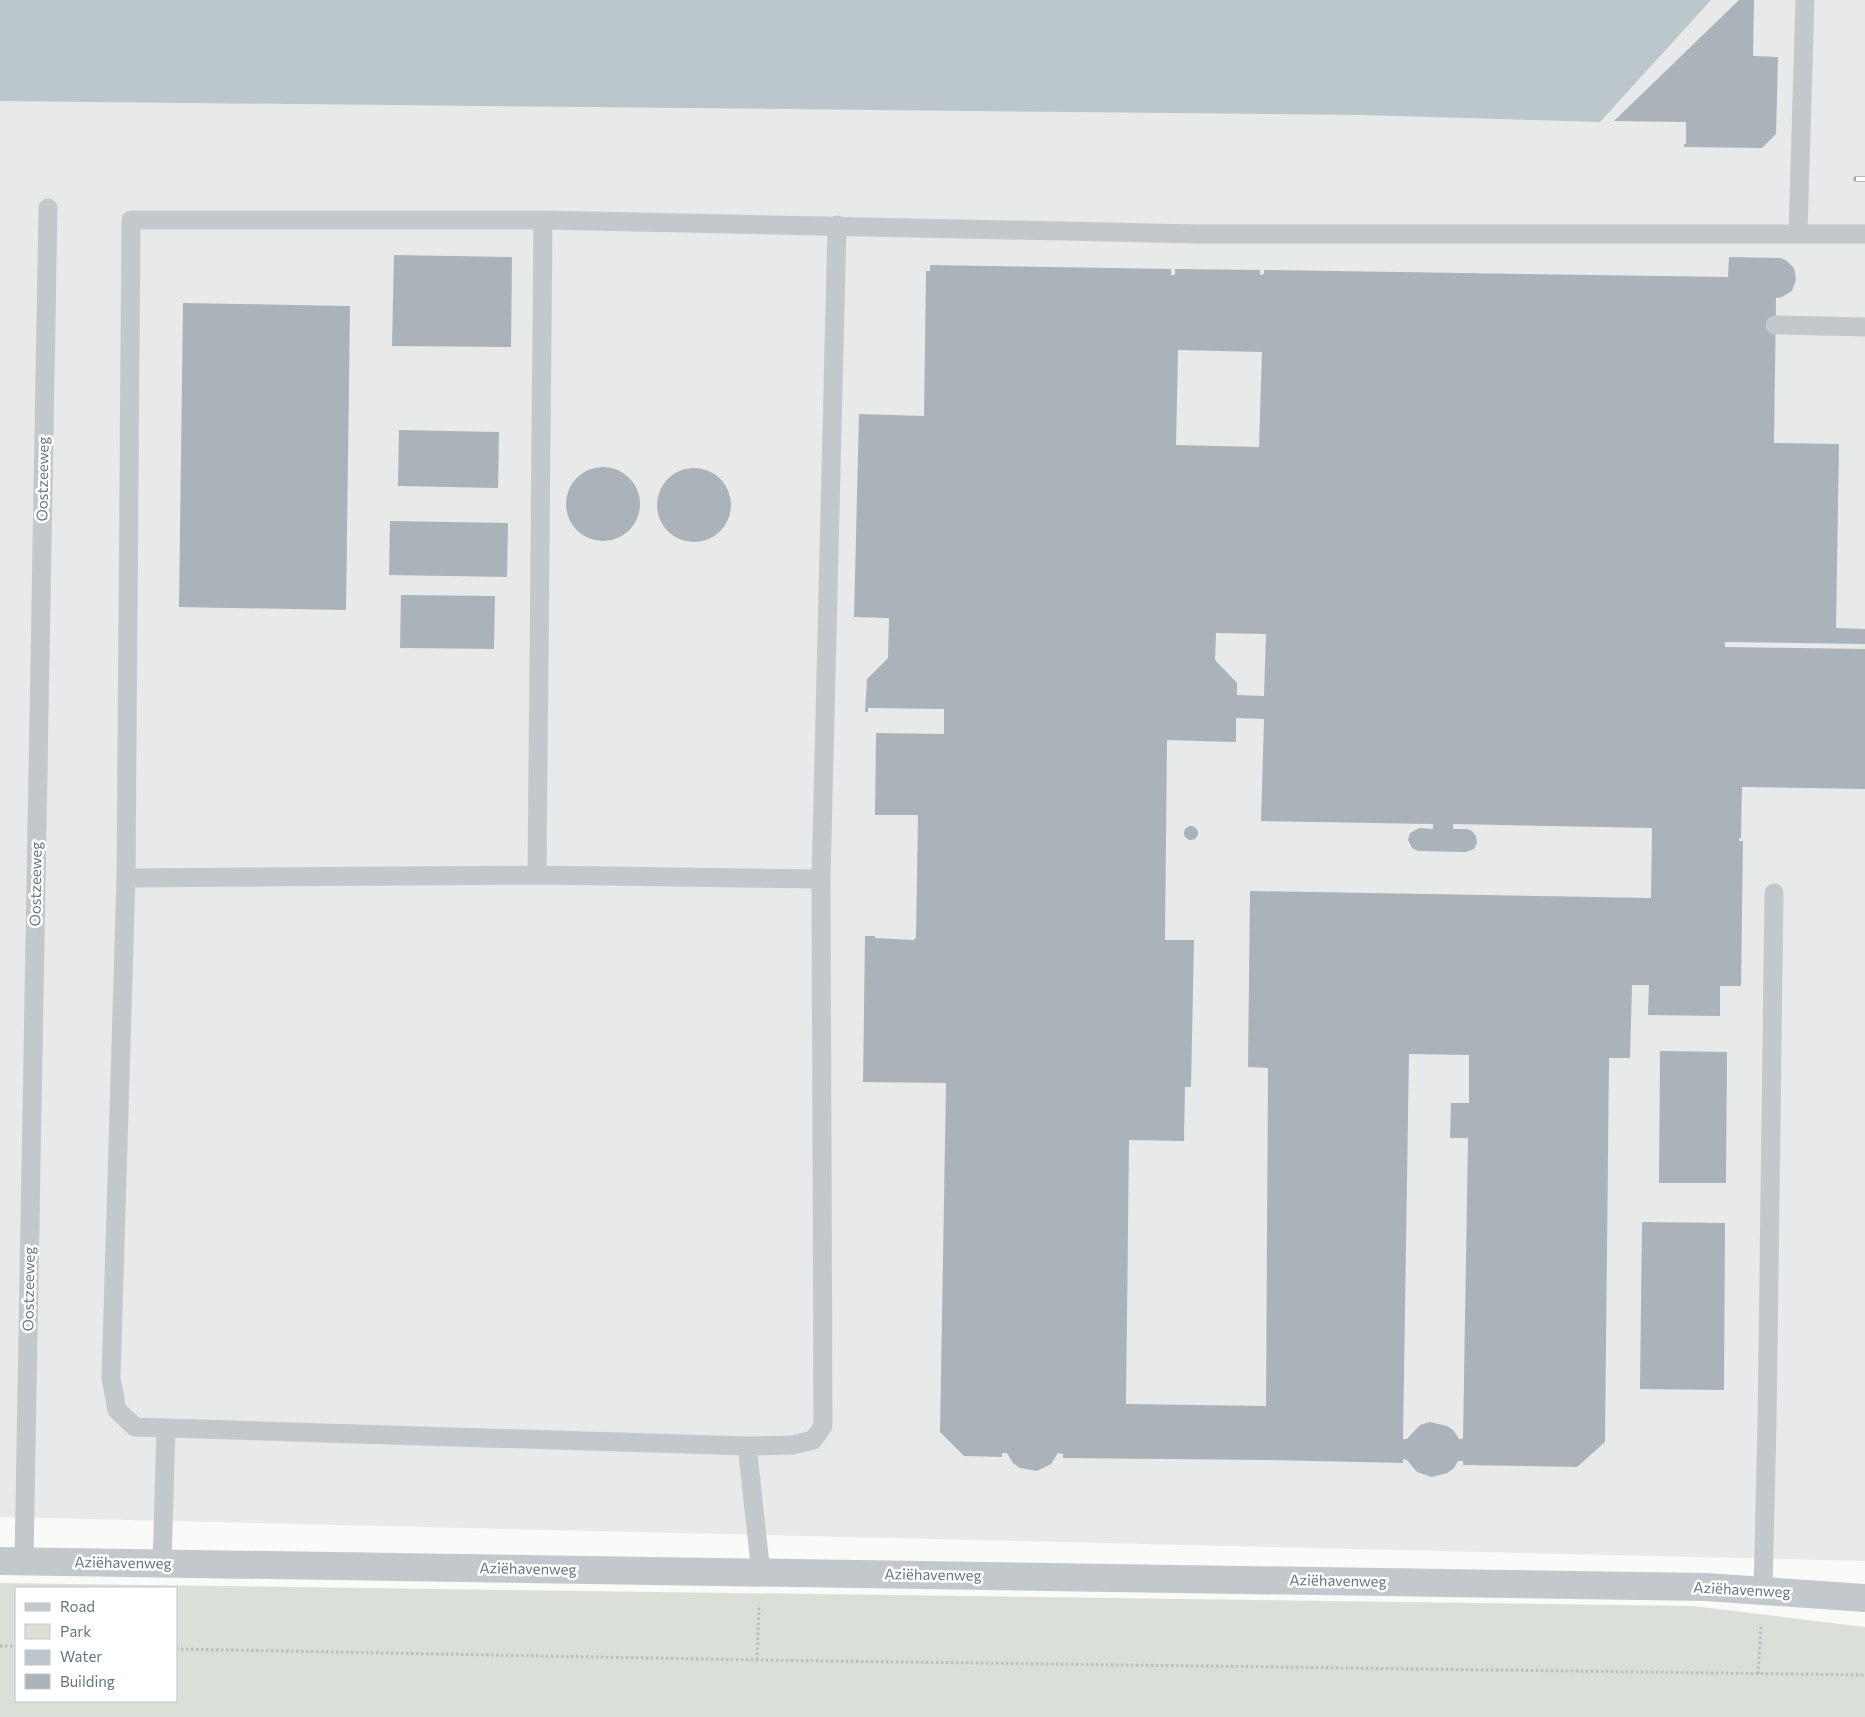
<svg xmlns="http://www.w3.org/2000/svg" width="1865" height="1717" font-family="Commissioner,sans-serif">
<rect width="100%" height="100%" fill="#fafaf8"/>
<path fill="#e8e9e9" d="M0 0H1865V1561L0 1517Z"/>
<path fill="#dadfd7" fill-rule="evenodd" d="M0 1583 1693 1606 1865 1627V1717H0ZM16 1588H176V1701H16Z"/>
<path fill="#bbc7cb" d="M0 0H1711L1600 122 1362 115 0 101Z"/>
<path fill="#aab3b9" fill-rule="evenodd" d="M1739 0H1754L1753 56 1778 57 1776 134 1762 148 1684 147V144H1686V122L1614 121Z
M394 255 512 257 511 347 392 346Z
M1729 257 1781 258 1787 261 1794 268 1795 273 1796 280 1792 291 1782 297 1776 298 1774 443 1839 444 1836 628 1865 629V644L1725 642V647L1865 649V789L1742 787 1741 838H1739V841H1743L1741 986H1720V1016L1648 1015 1649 985H1632L1630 1058H1609L1605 1442 1577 1467 1463 1465V1461H1458L1454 1468 1447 1473 1432 1477 1417 1472 1407 1460 1403 1459V1463L1266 1460 1063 1458V1454L1058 1453 1051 1464 1037 1471 1020 1468 1013 1463 1007 1453H1002V1457L964 1456 940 1432 946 1083 863 1082 865 936H875V938L914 940 916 937 918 815H875L876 733 944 734V709L868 708V712H865L867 679 888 658 889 618 854 617 859 414 924 416 926 271H930V265L1171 269V275H1175V269L1260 270V275L1264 274V270L1728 277ZM1178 350 1262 352 1259 447 1176 445ZM1216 633 1266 634 1264 696 1237 695V683L1215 660ZM1236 718 1264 719 1261 821 1433 824V829L1419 828 1410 833 1408 840 1412 848 1418 851 1466 852 1474 849 1477 843 1476 836 1472 831 1467 829H1453V824L1652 828 1651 898 1250 891 1248 1067 1268 1068 1266 1406 1126 1404 1129 1140 1184 1141 1185 1087H1191L1194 940H1165L1167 740 1236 742ZM1409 1054 1469 1055V1103H1451L1450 1138H1468L1463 1439H1459L1454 1431 1447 1426 1430 1422 1420 1425 1407 1439H1403Z
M183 303 350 306 346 610 179 607Z
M399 430 499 432 498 488 398 486Z
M566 504a37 37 0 1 1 74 0a37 37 0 1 1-74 0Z
M657 505a37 37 0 1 1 74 0a37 37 0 1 1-74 0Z
M390 521 508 523 507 577 389 575Z
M401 595 495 596 494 649 400 648Z
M1184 833a7 7 0 1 1 14 0a7 7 0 1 1-14 0Z
M1660 1051 1727 1052 1726 1183H1659Z
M1642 1222 1725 1223 1724 1390 1640 1389Z"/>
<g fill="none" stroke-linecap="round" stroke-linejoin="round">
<path stroke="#bbbfc2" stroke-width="3" stroke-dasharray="2.5 2.5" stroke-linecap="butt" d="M0 1646H16
M176 1649 757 1660 1865 1675
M757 1660 759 1606
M1758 1674 1761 1624"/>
<path stroke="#c3c8cc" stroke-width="19" d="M1798 233 1805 0
M1775 325 1865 327
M537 875 126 878 111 1378 117 1410 135 1427 747 1446 761 1573
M126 878 131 220H543
M821 879 837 225
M747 1446 793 1445 813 1440 823 1426 821 879 537 875 543 220 1199 234H1865
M24 1561 48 208
M162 1563 166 1429
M1763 1590 1767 1424 1774 893"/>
<path stroke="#c3c8cc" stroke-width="28" d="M0 1561 1706 1587 1865 1598"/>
<g stroke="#a2aab0" stroke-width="5.5">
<path id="rail" d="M1856 179H1865"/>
</g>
<use href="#rail" stroke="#fff" stroke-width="4" stroke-dasharray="11" stroke-linecap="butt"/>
</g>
<g text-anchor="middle" stroke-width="5" stroke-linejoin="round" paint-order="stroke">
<g font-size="15" fill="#657683" stroke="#fff">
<text transform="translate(43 479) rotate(-89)" y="5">Oostzeeweg</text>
<text transform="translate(36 884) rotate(-89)" y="5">Oostzeeweg</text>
<text transform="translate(29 1289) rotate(-89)" y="5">Oostzeeweg</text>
<text transform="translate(123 1563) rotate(1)" y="5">Aziëhavenweg</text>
<text transform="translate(528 1569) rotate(1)" y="5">Aziëhavenweg</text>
<text transform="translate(933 1575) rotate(1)" y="5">Aziëhavenweg</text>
<text transform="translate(1338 1581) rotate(1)" y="5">Aziëhavenweg</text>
<text transform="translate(1742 1590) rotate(3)" y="5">Aziëhavenweg</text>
</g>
</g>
<rect x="15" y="1587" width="162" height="115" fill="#ffffff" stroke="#c1c8cd"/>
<rect x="25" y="1603" width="25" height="8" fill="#c3c8cc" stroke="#c1c8cd"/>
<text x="60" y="1612" font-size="15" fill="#657683">Road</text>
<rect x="25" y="1624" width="25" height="15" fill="#dadfd7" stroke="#c1c8cd"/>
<text x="60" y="1637" font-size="15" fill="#657683">Park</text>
<rect x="25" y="1650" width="25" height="15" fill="#bbc7cb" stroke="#c1c8cd"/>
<text x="60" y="1662" font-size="15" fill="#657683">Water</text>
<rect x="25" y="1674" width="25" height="15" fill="#aab3b9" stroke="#c1c8cd"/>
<text x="60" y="1687" font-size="15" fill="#657683">Building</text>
</svg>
